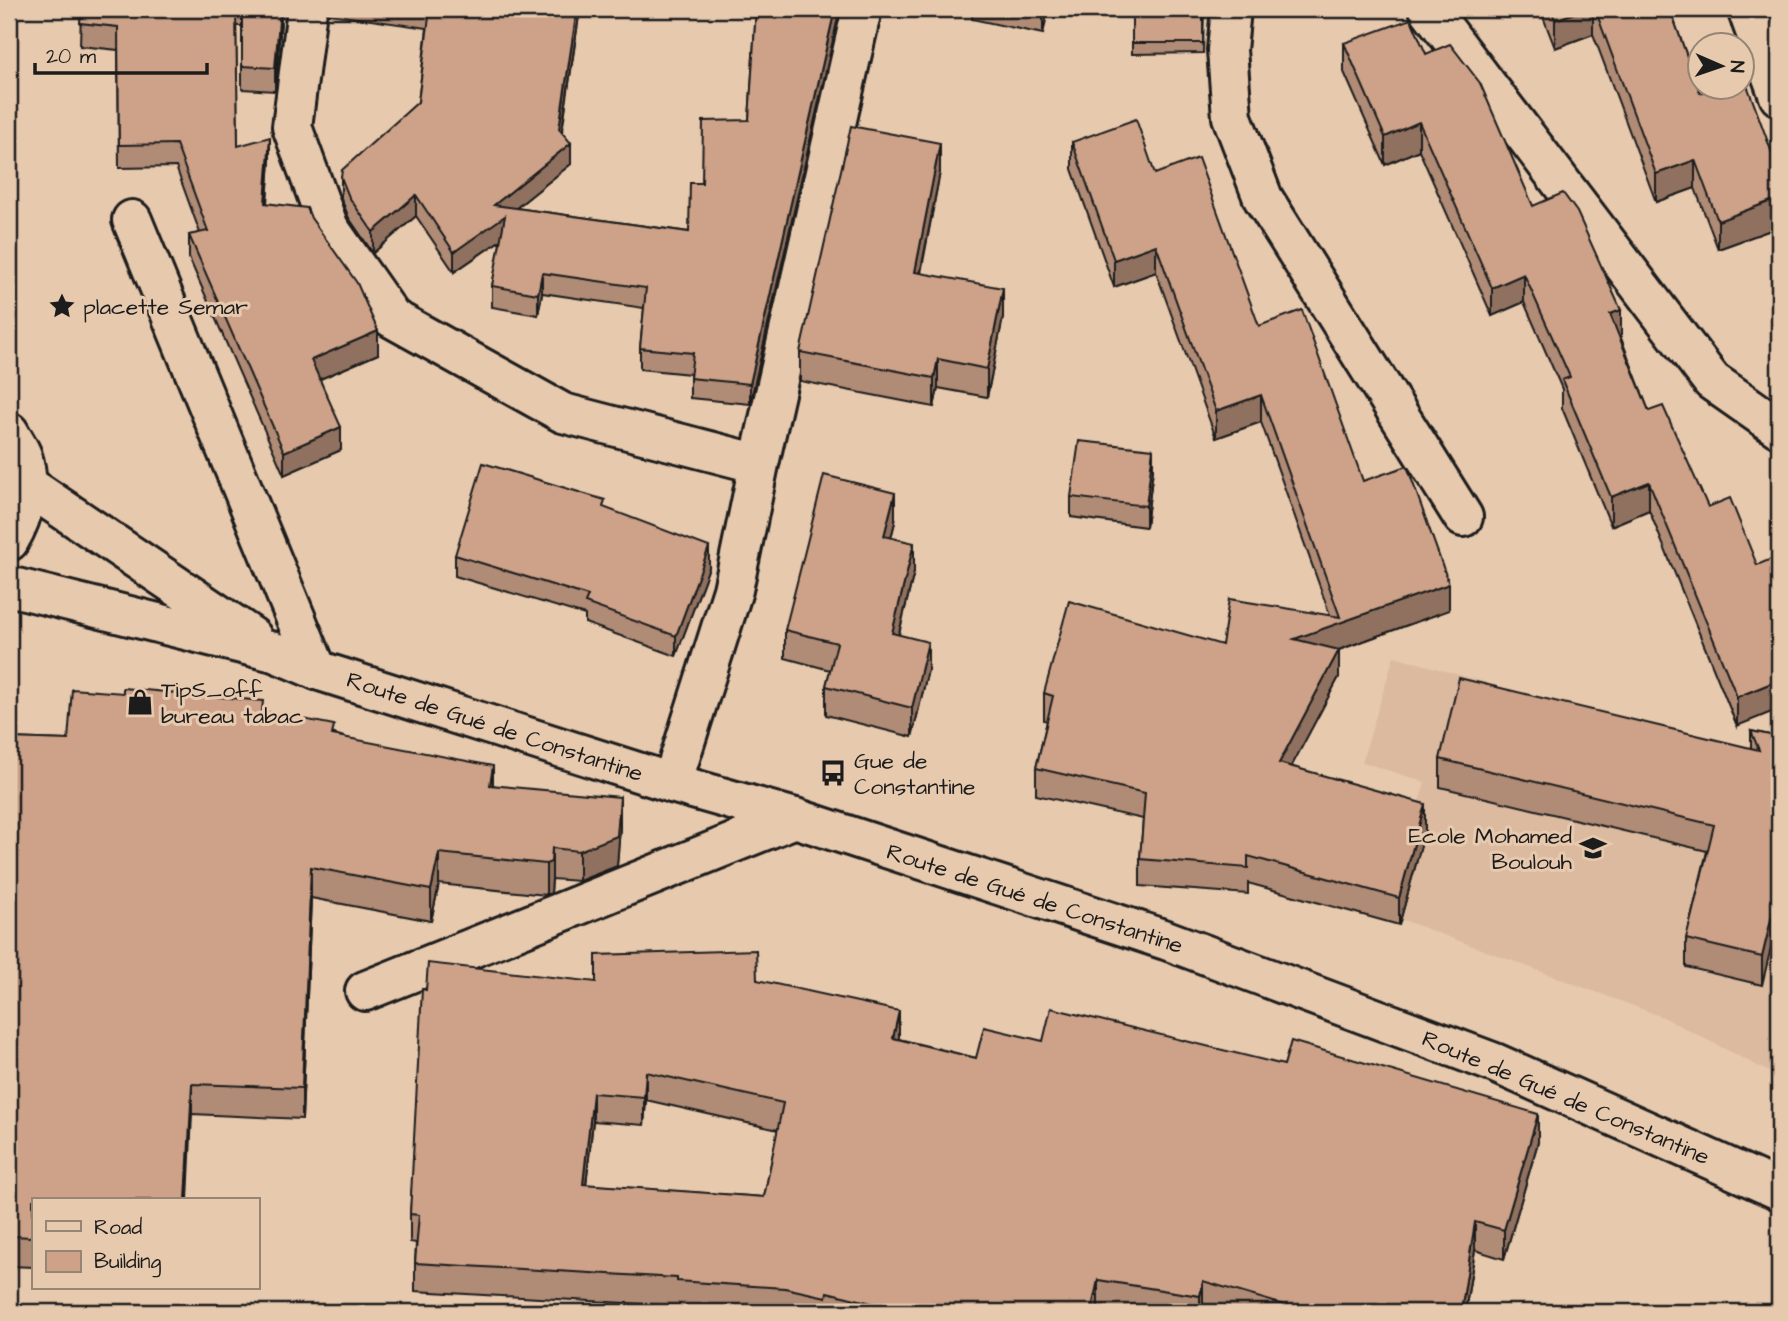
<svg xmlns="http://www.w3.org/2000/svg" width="1788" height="1321" font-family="'Architects Daughter',sans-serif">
<rect width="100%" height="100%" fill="#e7c9ae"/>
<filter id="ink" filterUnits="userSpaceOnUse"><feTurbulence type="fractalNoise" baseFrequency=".0143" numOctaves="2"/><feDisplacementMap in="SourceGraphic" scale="14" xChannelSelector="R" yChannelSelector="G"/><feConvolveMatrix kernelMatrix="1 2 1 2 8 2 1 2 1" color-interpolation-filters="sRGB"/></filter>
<g filter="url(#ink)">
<path fill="#dbbaa0" d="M1394 656 1779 768V1077L1663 1017 1387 914 1425 782 1362 762Z"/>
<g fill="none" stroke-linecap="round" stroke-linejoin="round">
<g stroke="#1c1c1c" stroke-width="44">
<path id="minor" d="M307 9 292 127 329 228 392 318 563 413 759 464
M1231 9 1227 50 1232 117 1263 198 1463 517
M1429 9 1712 381 1779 428
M1747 9 1779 96
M132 220 317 670
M672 783 733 590 759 464 862 9
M365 991 795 818"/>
</g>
<g stroke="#1c1c1c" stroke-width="44">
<path id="major" d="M9 432C13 440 19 448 22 456 32 486 24 516 9 541
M27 485 252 637
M9 586 274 652 317 670 672 783 795 818 1166 940 1495 1063 1779 1190"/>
</g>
<use href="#minor" stroke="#e7c9ae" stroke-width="38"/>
<use href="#major" stroke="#e7c9ae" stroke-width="38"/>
</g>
<path fill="#b08b76" stroke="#1c1c1c" stroke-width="2" fill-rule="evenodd" d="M81 9H282L275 91 242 89V26H236L238 146 270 160 267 203 378 354 320 379 341 450 284 475 189 258V235L200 233 176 167 119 168 118 50 80 46Z
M328 9H580L562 132 571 164 516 208 689 232 702 183 749 120 756 9H840L750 404 690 398V374L640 369V348L644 308 542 293 538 315 492 307V286L501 240 454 272 416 216 373 253 349 218 341 198V177L418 102 427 28 328 14Z
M972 9H1048L1043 34 972 19Z
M1204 9 1203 53 1132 54V43Z
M1540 9H1670L1700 93 1779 172V227L1718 249 1695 188 1656 202 1593 34 1555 48Z
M1344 43 1426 54 1533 206 1621 338 1649 411 1708 507 1757 565 1737 726 1649 510 1611 526 1562 408V389L1524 302 1492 316 1419 150 1385 165 1344 72Z
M1072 142 1155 174 1363 481 1449 610 1339 650V677L1291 766 1425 831 1399 925 1248 883V894L1140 886V859L1143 819 1036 795V768L1047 721 1044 720V693L1330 615 1261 422 1216 438 1156 272 1114 287 1072 169Z
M940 172 921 273 1003 317 987 397 938 388 934 407 800 381V352Z
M1153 469 1146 527 1071 517V497Z
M605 508 709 567 676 656 585 623V615L455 576V555Z
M895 522 891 538 914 572 899 634 928 670 912 737 826 715V686L830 670 785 658V630Z
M263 711 493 785 620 827 617 866 579 881 552 879 551 893 546 895 439 884 431 921 311 898 302 1119 192 1114 33 1200V1267L9 1266V738L68 740Z
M1751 731 1779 737 1762 985 1686 967V939L1707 851 1440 787V759L1751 748Z
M596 955 757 980 899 1039 976 1058 1043 1041 1538 1142 1504 1259 1475 1250 1465 1312H1213L1203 1310V1312H1125L1098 1308 1097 1312H725L677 1309V1306L415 1291V1263L416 1243 410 1242V1214L426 990 596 982ZM646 1100 778 1130 764 1197 586 1185 593 1121 644 1125Z"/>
<path fill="#907160" stroke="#1c1c1c" stroke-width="2" d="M280 9H282L275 91V68Z
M577 9H580L559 149V129Z
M835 9H840L750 404V384Z
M1044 9H1048L1043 34V14Z
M1585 9H1593V34L1555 48V20Z
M1419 122V150L1385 165V137Z
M270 137V160L265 226V203Z
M571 143V164L505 217V237L454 272V252L494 205Z
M940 143V172L915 300V272Z
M1695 160V188L1656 202V174Z
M416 195V216L373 253V232Z
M1779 198V227L1718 249V221Z
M1156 245V272L1114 287V260Z
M542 273V293L538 315V294Z
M1524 274V302L1492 316V288Z
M1003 288V317L987 397V369Z
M1621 310V338L1610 343V314Z
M378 331V354L311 383V360Z
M938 359V388L934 407V378Z
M1261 395V422L1216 438V411Z
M341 427V450L284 475V452Z
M1153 449V469L1146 527V506Z
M1649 482V510L1611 526V497Z
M895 493V522L884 565V536Z
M914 543V572L892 661V633Z
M709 547V567L676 656V636Z
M1449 584V610L1294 666V639Z
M928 642V670L912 737V708Z
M1339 650V677L1279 790V763Z
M1779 680V709L1737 726V697Z
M493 766V796L490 785Z
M620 797V827L617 866 579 881V851Z
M1425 804V831L1399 925V898Z
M552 848V879L551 893 546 895V864Z
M439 853V884L431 921V890Z
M311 867V898L302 1119V1088Z
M1779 886V914L1762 985V957Z
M899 1011V1039L893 1066V1038Z
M646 1072V1100L644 1125V1097Z
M192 1084V1114L188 1200H186Z
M593 1093V1121L583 1212V1184Z
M1538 1114V1142L1504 1259V1230Z
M1475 1222V1250L1465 1312H1461Z
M1098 1280V1308L1097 1312H1091Z
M1203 1281V1312H1200V1296Z"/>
<path fill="#cda289" stroke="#1c1c1c" stroke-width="2" fill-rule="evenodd" d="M81 9H236L238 146 270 137 265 203 307 208 311 218 357 283 378 331 311 360 341 427 284 452 189 235 208 231 176 144 119 145 118 27 80 23Z
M242 9H280L275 68 242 66Z
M430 9H577L559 129 571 143 494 205 689 232 690 183H702L703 121 749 120 756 9H835L750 384 690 378 693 353 640 348 646 288 542 273 538 294 492 286 505 216 454 252 416 195 373 232 349 197 341 177 342 170 418 102Z
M1019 9H1044L1043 14Z
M1132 9H1203V43H1132Z
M1551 9H1585L1555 20Z
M1595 9H1670L1700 93 1714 88H1742V77H1744L1779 172V198L1718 221 1695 160 1656 174Z
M1411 19 1426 54 1450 44 1480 83 1533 206 1563 193 1577 212 1621 310 1610 314 1649 411 1663 406 1708 507 1730 498 1757 565 1779 556V680L1737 697 1649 482 1611 497 1562 380 1570 377 1524 274 1492 288 1419 122 1385 137 1344 43Z
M1136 119 1155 174 1198 158 1259 326 1302 310 1363 481 1407 466 1449 584 1294 639 1339 650 1279 763 1425 804 1399 898 1248 856V868L1140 859 1145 793 1036 768 1053 696 1044 693 1069 601 1222 645 1229 599 1340 617 1261 395 1216 411 1156 245 1114 260 1072 142Z
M851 126 940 143 915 272 1003 288 987 369 938 359 934 378 800 352Z
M1079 441 1153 449 1146 506 1071 497Z
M483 463 605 500 603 507 709 547 676 636 585 603 588 596 455 555Z
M824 475 895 493 884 536 914 543 892 633 928 642 912 708 826 686 837 643 785 630Z
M1459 678 1759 750 1751 731 1779 737V886L1762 957 1686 939 1714 825 1440 759Z
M123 688 263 701 262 711 334 725 332 735 493 766 490 785 620 797 617 836 579 851 552 848 551 862 546 864 439 853 431 890 311 867 302 1088 192 1084 186 1200H33V1237L9 1236V738L68 740 72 689 123 693Z
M756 950 757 980 899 1011 893 1038 976 1058 984 1027 1043 1041 1051 1008 1284 1065 1291 1041 1538 1114 1504 1230 1475 1222 1461 1312H1308L1203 1281 1200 1296 1098 1280 1091 1312H908L827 1292 826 1297 785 1288 677 1281V1278L415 1263 419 1215 410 1214 422 989 426 990 428 963 596 982V955ZM646 1072 783 1103 764 1197 583 1184 593 1093 644 1097Z"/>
</g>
<defs>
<g id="sight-bare" transform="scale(2.1)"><path d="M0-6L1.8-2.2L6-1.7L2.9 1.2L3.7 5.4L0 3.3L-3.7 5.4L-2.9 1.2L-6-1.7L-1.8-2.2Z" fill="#1c1c1c" stroke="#e7c9ae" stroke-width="2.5" paint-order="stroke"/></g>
<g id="shop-bare" transform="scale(2.1)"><path d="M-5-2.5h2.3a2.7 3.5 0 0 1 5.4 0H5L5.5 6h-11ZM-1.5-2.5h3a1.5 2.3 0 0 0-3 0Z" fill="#1c1c1c" stroke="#e7c9ae" stroke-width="2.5" paint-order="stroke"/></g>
<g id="bus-bare" transform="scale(2.1)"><path d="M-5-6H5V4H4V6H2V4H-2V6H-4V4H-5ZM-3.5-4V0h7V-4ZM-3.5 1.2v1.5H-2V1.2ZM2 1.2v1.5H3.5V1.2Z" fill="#1c1c1c" stroke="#e7c9ae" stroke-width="2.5" paint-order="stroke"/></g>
<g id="school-bare" transform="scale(2.1)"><path d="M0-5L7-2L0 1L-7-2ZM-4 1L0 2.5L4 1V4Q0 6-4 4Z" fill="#1c1c1c" stroke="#e7c9ae" stroke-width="2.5" paint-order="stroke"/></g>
</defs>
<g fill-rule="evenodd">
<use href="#sight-bare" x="62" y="306"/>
<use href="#shop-bare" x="140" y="702"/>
<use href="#bus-bare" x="833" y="773"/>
<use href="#school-bare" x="1593" y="848"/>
</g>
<g text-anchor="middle" stroke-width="6" stroke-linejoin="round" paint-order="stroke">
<g font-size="23" fill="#1c1c1c" stroke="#e7c9ae" text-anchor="start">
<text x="83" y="314">placette Semar</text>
<text x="161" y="697">TipS_off<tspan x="161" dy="26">bureau tabac</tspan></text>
<text x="854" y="768">Gue de<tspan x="854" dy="26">Constantine</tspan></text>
<text x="1572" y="843" text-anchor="end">Ecole Mohamed<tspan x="1572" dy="26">Boulouh</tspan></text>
</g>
<g font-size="23" fill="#1c1c1c" stroke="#e7c9ae">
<text transform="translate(495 726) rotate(18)" y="8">Route de Gué de Constantine</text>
<text transform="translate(1035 898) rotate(18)" y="8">Route de Gué de Constantine</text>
<text transform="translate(1566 1097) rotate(23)" y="8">Route de Gué de Constantine</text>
</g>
</g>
<rect width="1788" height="1321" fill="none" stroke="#e7c9ae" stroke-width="35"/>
<rect x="18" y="18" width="1753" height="1286" fill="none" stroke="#1c1c1c" stroke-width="2.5" filter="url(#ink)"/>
<rect x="32" y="1198" width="228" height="91" fill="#e7c9ae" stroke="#968474" stroke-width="2"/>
<rect x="46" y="1221" width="35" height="10" fill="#e7c9ae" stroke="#968474" stroke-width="2"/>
<text x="94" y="1234" font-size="21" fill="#1c1c1c">Road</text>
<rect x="46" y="1251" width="35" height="21" fill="#cda289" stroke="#968474" stroke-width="2"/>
<text x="94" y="1268" font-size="21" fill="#1c1c1c">Building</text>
<g transform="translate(1721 66) rotate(92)"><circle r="33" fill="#e7c9ae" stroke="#968474" stroke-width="2"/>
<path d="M0-5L12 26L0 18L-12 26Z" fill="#1c1c1c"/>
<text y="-10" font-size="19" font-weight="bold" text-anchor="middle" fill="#1c1c1c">N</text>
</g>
<path d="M35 63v10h172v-10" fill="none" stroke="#1c1c1c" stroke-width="3.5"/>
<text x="46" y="63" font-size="21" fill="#1c1c1c" stroke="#e7c9ae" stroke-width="5" paint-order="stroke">20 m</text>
</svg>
